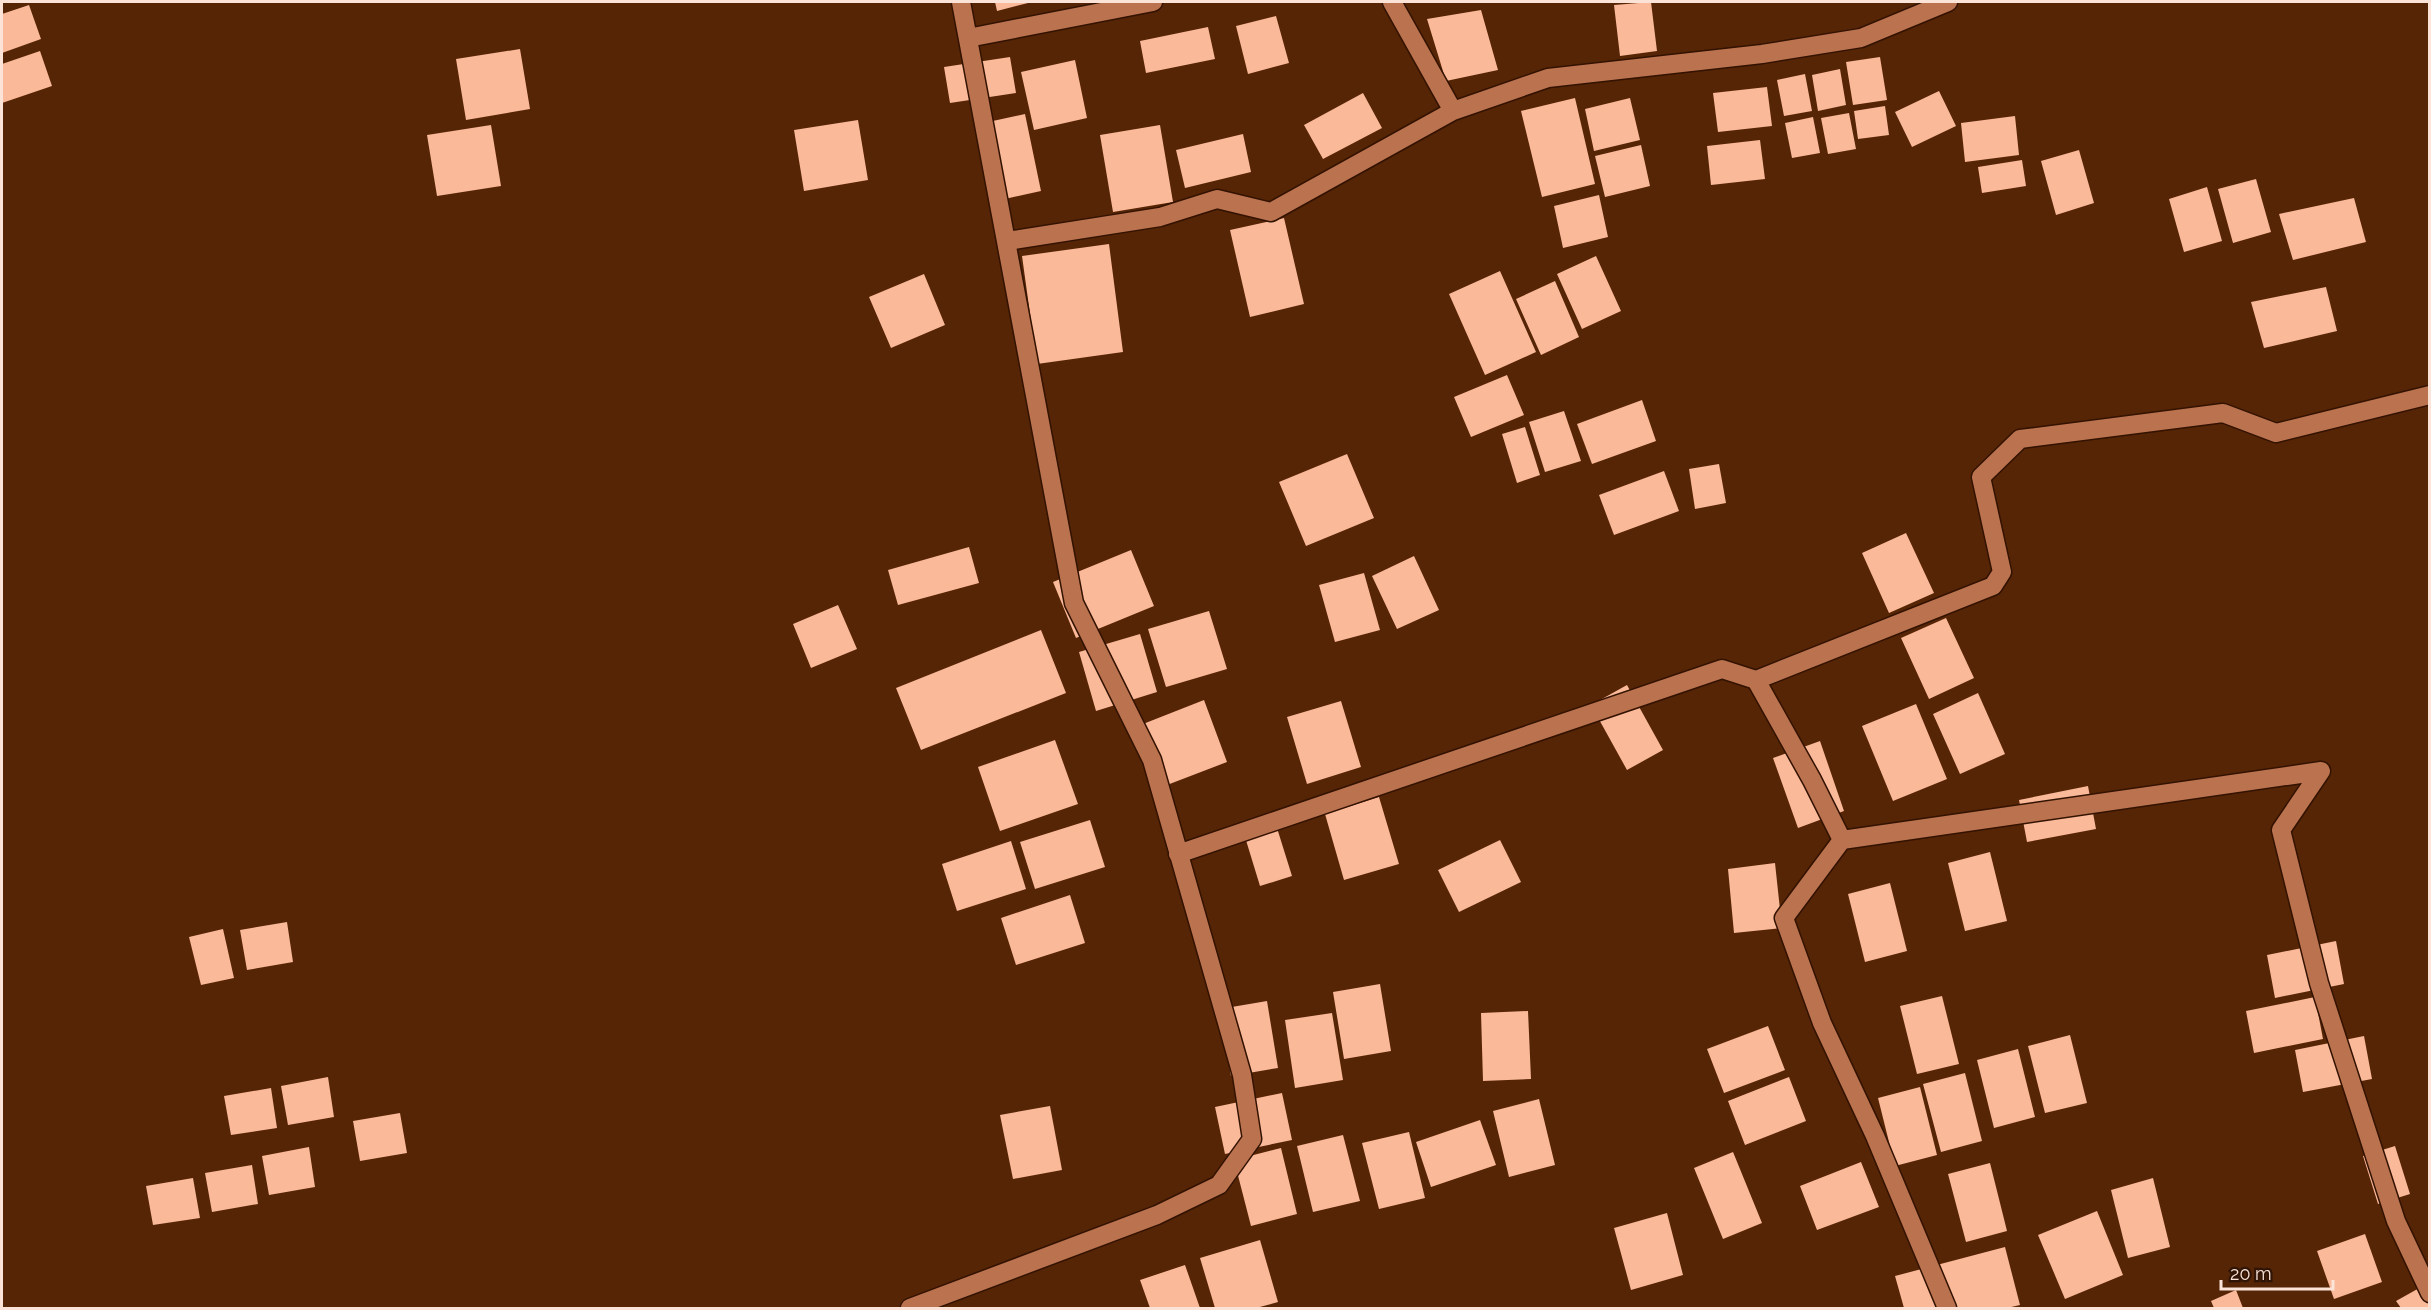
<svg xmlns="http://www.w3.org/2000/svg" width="2431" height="1310" font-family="Raleway,sans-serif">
<rect width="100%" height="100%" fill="#562506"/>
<path fill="#fab999" d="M995 2H1032L997 11Z
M1651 2 1657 51 1620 56 1614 5Z
M29 5 41 39 2 53V14Z
M1481 10 1498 70 1446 81 1427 19Z
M1276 16 1289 63 1248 74 1236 26Z
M1208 27 1215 59 1146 73 1140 41Z
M520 49 530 109 466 120 456 59Z
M40 51 52 86 2 103V64Z
M1010 57 1016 93 950 103 944 67Z
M1880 57 1887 100 1853 105 1846 62Z
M1075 60 1087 118 1034 130 1021 72Z
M1840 69 1846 105 1818 111 1812 75Z
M1805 74 1812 111 1784 116 1777 80Z
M1767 87 1772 126 1718 132 1713 93Z
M1939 91 1956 126 1912 147 1895 112Z
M1363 93 1382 128 1323 159 1304 125Z
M1575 98 1595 184 1542 197 1521 111Z
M1630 98 1640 140 1594 151 1585 109Z
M1885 106 1889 135 1858 139 1854 111Z
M1849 113 1856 149 1828 154 1821 118Z
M1025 114 1041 191 996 201 979 124Z
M2015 116 2019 155 1965 162 1961 123Z
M1813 117 1820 153 1792 158 1785 123Z
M858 120 868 180 804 191 794 130Z
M491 125 501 186 437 196 427 135Z
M1160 125 1173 202 1113 212 1100 135Z
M1243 134 1251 172 1185 188 1176 150Z
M1760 140 1765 179 1711 185 1707 146Z
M1641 145 1650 186 1605 197 1595 156Z
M2079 150 2094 203 2056 215 2041 161Z
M2022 160 2026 186 1982 193 1978 167Z
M2256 179 2271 232 2233 243 2218 189Z
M2207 187 2222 241 2184 252 2169 199Z
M1599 195 1608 237 1563 248 1554 206Z
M2354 198 2366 242 2293 260 2279 214Z
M1284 218 1304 304 1250 317 1230 230Z
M1109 244 1123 352 1037 364 1022 256Z
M1596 256 1621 311 1582 329 1557 274Z
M1500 271 1536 352 1485 375 1449 294Z
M924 274 945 325 891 348 869 297Z
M1555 281 1579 337 1541 355 1516 299Z
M2326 287 2337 331 2264 348 2251 302Z
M1507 375 1524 415 1471 437 1454 397Z
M1642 400 1656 441 1592 464 1577 424Z
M1564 411 1581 461 1545 472 1529 422Z
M1525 427 1540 475 1517 483 1502 434Z
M1347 454 1374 518 1306 546 1279 482Z
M1719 464 1726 503 1695 509 1689 469Z
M1664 471 1679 511 1614 535 1599 495Z
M1906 533 1934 593 1889 613 1862 553Z
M969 547 979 583 898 605 888 570Z
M1131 550 1154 606 1076 638 1053 582Z
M1414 556 1439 610 1397 629 1372 576Z
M1364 573 1380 630 1335 642 1319 585Z
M838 605 857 649 811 668 793 624Z
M1209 611 1227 669 1166 687 1148 629Z
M1946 618 1974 678 1929 699 1901 638Z
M1041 630 1066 693 921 750 896 688Z
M1140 634 1157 692 1096 711 1079 652Z
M1627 685 1663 750 1627 770 1591 705Z
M1978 693 2005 754 1960 774 1933 714Z
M1204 700 1227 762 1167 785 1143 724Z
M1341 701 1361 767 1307 784 1287 717Z
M1916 704 1947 779 1893 801 1862 726Z
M1055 740 1078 804 1000 831 978 767Z
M1820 741 1844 811 1798 828 1773 758Z
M2088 786 2096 829 2027 842 2019 800Z
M1379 797 1399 864 1344 880 1325 814Z
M1090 820 1105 867 1035 889 1020 842Z
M1277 828 1292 876 1260 886 1245 837Z
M1500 840 1521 882 1459 912 1438 870Z
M1011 841 1026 889 957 911 942 864Z
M1990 852 2007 921 1965 931 1948 863Z
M1775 863 1782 928 1734 933 1728 869Z
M1890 883 1907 951 1865 962 1848 894Z
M1070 895 1085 943 1016 965 1001 918Z
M287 922 293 962 247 970 240 930Z
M223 929 234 978 201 985 189 937Z
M2336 941 2344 984 2275 998 2267 955Z
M1380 984 1391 1051 1344 1059 1333 992Z
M1942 996 1959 1064 1917 1074 1900 1006Z
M2315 997 2323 1039 2254 1053 2246 1011Z
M1267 1001 1278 1068 1231 1076 1220 1009Z
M1528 1011 1531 1079 1483 1081 1481 1013Z
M1332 1013 1343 1080 1295 1088 1285 1020Z
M1768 1026 1785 1070 1724 1093 1707 1049Z
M2070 1035 2087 1103 2045 1113 2028 1046Z
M2364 1036 2372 1079 2303 1092 2295 1050Z
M2018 1049 2035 1117 1994 1128 1977 1060Z
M1965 1073 1982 1141 1941 1152 1923 1084Z
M328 1077 334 1117 288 1125 281 1086Z
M1789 1077 1806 1121 1745 1145 1728 1101Z
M1920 1087 1937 1155 1895 1166 1878 1098Z
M271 1088 277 1128 231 1135 224 1096Z
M1282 1093 1292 1140 1225 1154 1215 1107Z
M1539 1099 1555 1165 1509 1177 1493 1111Z
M1050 1106 1062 1170 1013 1179 1000 1115Z
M400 1113 407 1153 360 1161 353 1121Z
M1480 1120 1496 1165 1431 1187 1416 1142Z
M1409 1132 1425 1198 1379 1209 1362 1143Z
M1343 1135 1360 1201 1313 1212 1297 1146Z
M2395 1146 2410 1194 2378 1204 2363 1156Z
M309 1147 315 1187 269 1195 262 1156Z
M1281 1148 1297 1214 1251 1226 1234 1160Z
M1733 1152 1762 1223 1723 1239 1694 1168Z
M1861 1162 1879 1207 1817 1230 1800 1186Z
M1990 1163 2007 1231 1966 1242 1948 1174Z
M252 1165 258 1204 212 1212 205 1173Z
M193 1178 200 1218 153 1225 146 1186Z
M2153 1178 2170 1247 2128 1258 2111 1190Z
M2097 1211 2123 1275 2065 1299 2038 1235Z
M1667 1213 1683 1275 1631 1290 1614 1228Z
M2365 1234 2382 1282 2334 1299 2317 1251Z
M1260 1240 1278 1302 1256 1308H1215L1200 1258Z
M2005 1247 2020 1305 2007 1308H1904L1895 1276Z
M1185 1265 1200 1308H1150L1140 1280Z
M2430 1282V1308H2401L2396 1301Z
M2236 1290 2243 1308H2214L2211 1301Z"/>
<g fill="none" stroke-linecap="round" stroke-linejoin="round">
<g stroke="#331200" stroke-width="21">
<path id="street" d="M1392 2 1453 111 1548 78 1762 54 1861 38 1948 2
M968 38 1153 2
M1007 241 1160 217 1217 199 1271 212 1453 111
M1756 680 1993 586 2002 572 1981 477 2020 439 2223 413 2276 433 2430 395
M1842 840 1784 918 1822 1023 1875 1136 1947 1308
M1178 854 1722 669 1756 680 1812 780 1842 840 2321 771 2281 830 2319 983 2396 1221 2430 1293
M910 1308 1157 1215 1219 1185 1252 1139 1242 1075 1152 760 1074 603 961 2"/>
</g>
<use href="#street" stroke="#ba734e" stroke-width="18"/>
</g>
<rect width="2431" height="1310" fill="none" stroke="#fbe3d7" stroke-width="6"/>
<path d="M2221 1280v9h112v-9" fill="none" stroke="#fbe3d7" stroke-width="3"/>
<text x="2230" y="1280" font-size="18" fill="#fbe3d7" stroke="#301405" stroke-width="4.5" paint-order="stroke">20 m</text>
</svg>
